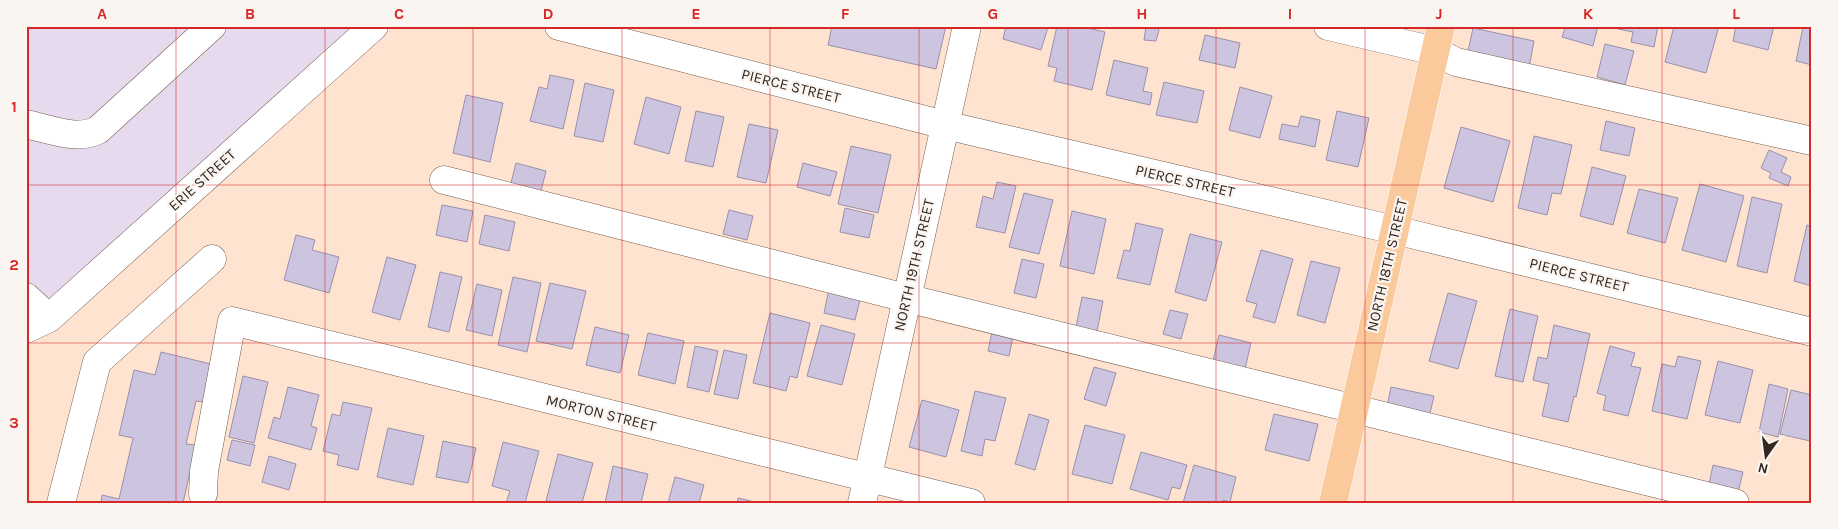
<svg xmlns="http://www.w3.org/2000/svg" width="1838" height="529" font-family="Karla,sans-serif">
<rect width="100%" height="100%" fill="#ffe3d1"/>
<path fill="#e7daee" d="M26 26H374L26 329Z"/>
<path fill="#cdc4e0" stroke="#9990aa" d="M832 26H946L936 69 828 45Z
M1006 26 1048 27 1041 50 1003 39Z
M1057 26H1079L1105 32 1092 90 1054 81 1057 68 1048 66Z
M1146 26H1160L1156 41 1144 40Z
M1566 26H1598L1593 46 1562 37Z
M1618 26H1658L1654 47 1631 42 1633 32 1618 29Z
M1674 26H1719L1706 73 1665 62Z
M1736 26H1774L1768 50 1733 41Z
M1803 27 1812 28V65L1796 61Z
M1473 28 1534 41 1529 68 1467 56Z
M1205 35 1240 43 1235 68 1199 60Z
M1605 44 1634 51 1625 85 1597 77Z
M1114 60 1148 68 1143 91 1152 93 1150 105 1106 95Z
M550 75 574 80 563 129 530 121 539 87 547 89Z
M1164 82 1204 91 1197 123 1156 115Z
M585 83 614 90 603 142 574 136Z
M1240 87 1272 96 1260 138 1229 130Z
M466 95 503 103 490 162 453 153Z
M646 97 681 107 669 154 634 144Z
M696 111 724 117 713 167 685 161Z
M1337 111 1369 118 1358 167 1326 160Z
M1301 116 1320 120 1315 147 1279 139 1282 124 1298 127Z
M1606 121 1635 128 1629 156 1600 150Z
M749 124 778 130 766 183 737 177Z
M1461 127 1510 141 1493 202 1444 188Z
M1534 136 1572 145 1561 194 1552 193 1547 215 1518 208Z
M851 146 891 155 878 213 838 204Z
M1769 150 1787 158 1781 172 1791 177 1788 186 1769 178 1771 173 1761 168Z
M516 163 546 171 539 199 509 191Z
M803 163 837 172 830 196 797 187Z
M1592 167 1626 176 1613 225 1580 216Z
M997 182 1016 186 1005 233 976 227 983 196 993 199Z
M1700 184 1744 196 1726 262 1682 250Z
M1639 189 1678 198 1665 243 1627 233Z
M1024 193 1053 200 1039 254 1009 247Z
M1752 197 1782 204 1767 273 1737 266Z
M442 205 473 211 467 242 436 235Z
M845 208 874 215 869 238 840 232Z
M729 210 753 216 747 240 723 234Z
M1072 211 1106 219 1094 274 1060 266Z
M485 215 515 222 509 251 479 244Z
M1136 223 1163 229 1150 285 1117 278 1124 250 1130 251Z
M1807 225 1812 227V286L1794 281Z
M1190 234 1222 242 1206 301 1175 292Z
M296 235 315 240 312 250 339 257 329 293 284 280Z
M1261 250 1293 259 1275 323 1253 317 1257 304 1246 301Z
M387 257 416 265 400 320 372 312Z
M1022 259 1044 264 1036 298 1014 293Z
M1311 261 1340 268 1325 323 1297 315Z
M440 272 462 277 449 332 428 327Z
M513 277 541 283 527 352 498 345Z
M550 283 586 291 572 349 536 341Z
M477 284 502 290 492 336 466 330Z
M829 289 861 296 855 320 824 313Z
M1448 293 1477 301 1458 369 1429 361Z
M1082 297 1103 301 1096 336 1075 332Z
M1510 309 1538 316 1523 382 1495 376Z
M1170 310 1188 314 1181 339 1163 334Z
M770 313 810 323 797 378 790 376 786 391 753 383Z
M821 325 855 334 842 385 807 376Z
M1554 325 1590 334 1576 397 1574 396 1568 422 1542 416 1549 384 1533 380 1538 357 1547 359Z
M595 327 629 335 620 373 586 365Z
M992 332 1013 337 1009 356 988 351Z
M648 333 684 341 675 384 638 375Z
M1219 335 1251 343 1245 369 1213 361Z
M695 346 718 351 709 392 687 387Z
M1610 346 1635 353 1631 366 1641 368 1628 416 1603 410 1606 396 1597 393Z
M724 350 747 355 738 399 714 394Z
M161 352 211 364 203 402 196 401 186 444 196 445 183 503H101L102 495 119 499 133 438 119 435 134 370 155 375Z
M1678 356 1701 361 1687 419 1652 411 1662 364 1675 367Z
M1718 361 1753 370 1740 423 1705 415Z
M1094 367 1116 373 1106 406 1084 399Z
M243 376 268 382 254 443 229 437Z
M1769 384 1788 389 1778 437 1759 432Z
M288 387 319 395 311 426 317 428 311 450 268 438 274 417 280 419Z
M1391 387 1434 396 1428 422 1386 412Z
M1791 390 1812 395V432L1810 441 1780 434Z
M975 391 1006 398 995 441 985 439 982 456 961 451Z
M922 400 959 410 946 457 909 447Z
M343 402 372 408 358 470 337 465 339 455 323 451 332 414 340 416Z
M1029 414 1049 420 1035 470 1015 464Z
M1274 414 1318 424 1309 461 1265 450Z
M1085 425 1125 435 1112 484 1072 474Z
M388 428 424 436 413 485 377 477Z
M232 440 255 445 250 466 227 460Z
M443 441 476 448 468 483 436 477Z
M503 442 539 451 525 503H506L510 491 492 486Z
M1141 452 1187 465 1180 489 1172 487 1168 500 1130 489Z
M558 454 593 463 582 503 546 501Z
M269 456 296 464 289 490 262 482Z
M1194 465 1236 477 1230 502 1223 500 1222 503H1183Z
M1713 465 1743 472 1737 496 1708 489Z
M613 466 648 474 641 503H605Z
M675 477 704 485 699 503H668Z
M738 498 759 503H737Z"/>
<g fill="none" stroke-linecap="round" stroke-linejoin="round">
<g stroke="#765e4f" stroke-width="29">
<path id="minor" d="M559 26 945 125 1395 230 1812 332
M1328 26 1435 51 1456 62 1812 141
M26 124C49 129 77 141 98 130L212 26
M444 180 906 298 1735 503
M26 297 49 318
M26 329 49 318 374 26
M203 494 204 471 232 321 971 503
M61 503 97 362 212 259
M862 503 967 26"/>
</g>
<g stroke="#fff" stroke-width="29">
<path id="major" d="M1333 503 1441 26"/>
</g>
<use href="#minor" stroke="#fff" stroke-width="28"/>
<use href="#major" stroke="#faca9d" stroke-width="28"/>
</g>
<path fill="none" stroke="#d62828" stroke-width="1" stroke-opacity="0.55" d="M176 26V503M325 26V503M473 26V503M622 26V503M770 26V503M919 26V503M1068 26V503M1216 26V503M1365 26V503M1513 26V503M1662 26V503M26 185H1812M26 343H1812"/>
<g text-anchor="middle" stroke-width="4.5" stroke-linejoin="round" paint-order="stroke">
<g font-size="15" fill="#322821" stroke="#fbf5f1">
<text transform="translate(791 86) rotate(14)" y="5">PIERCE STREET</text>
<text transform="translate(202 180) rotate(-42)" y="5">ERIE STREET</text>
<text transform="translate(1185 181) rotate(13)" y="5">PIERCE STREET</text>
<text transform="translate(914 265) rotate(-77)" y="5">NORTH 19TH STREET</text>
<text transform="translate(1387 265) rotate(-77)" y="5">NORTH 18TH STREET</text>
<text transform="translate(1579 275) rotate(14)" y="5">PIERCE STREET</text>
<text transform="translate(601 413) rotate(14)" y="5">MORTON STREET</text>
</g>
</g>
<rect width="1838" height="529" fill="none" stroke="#fbf5f1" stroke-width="55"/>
<g transform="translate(1766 456) rotate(194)" stroke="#fbf5f1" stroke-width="4" paint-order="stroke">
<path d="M0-4L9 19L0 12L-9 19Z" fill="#322821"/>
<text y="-8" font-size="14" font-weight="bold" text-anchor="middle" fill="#322821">N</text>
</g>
<rect x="28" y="28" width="1782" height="474" fill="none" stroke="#d62828" stroke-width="2"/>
<g font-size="16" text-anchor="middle" font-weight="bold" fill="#d62828">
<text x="102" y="19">A</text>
<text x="250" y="19">B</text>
<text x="399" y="19">C</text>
<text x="548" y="19">D</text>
<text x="696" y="19">E</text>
<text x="845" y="19">F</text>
<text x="993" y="19">G</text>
<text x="1142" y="19">H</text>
<text x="1290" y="19">I</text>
<text x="1439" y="19">J</text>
<text x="1588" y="19">K</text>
<text x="1736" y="19">L</text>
<text x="14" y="112">1</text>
<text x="14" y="270">2</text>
<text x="14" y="428">3</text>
</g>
</svg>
